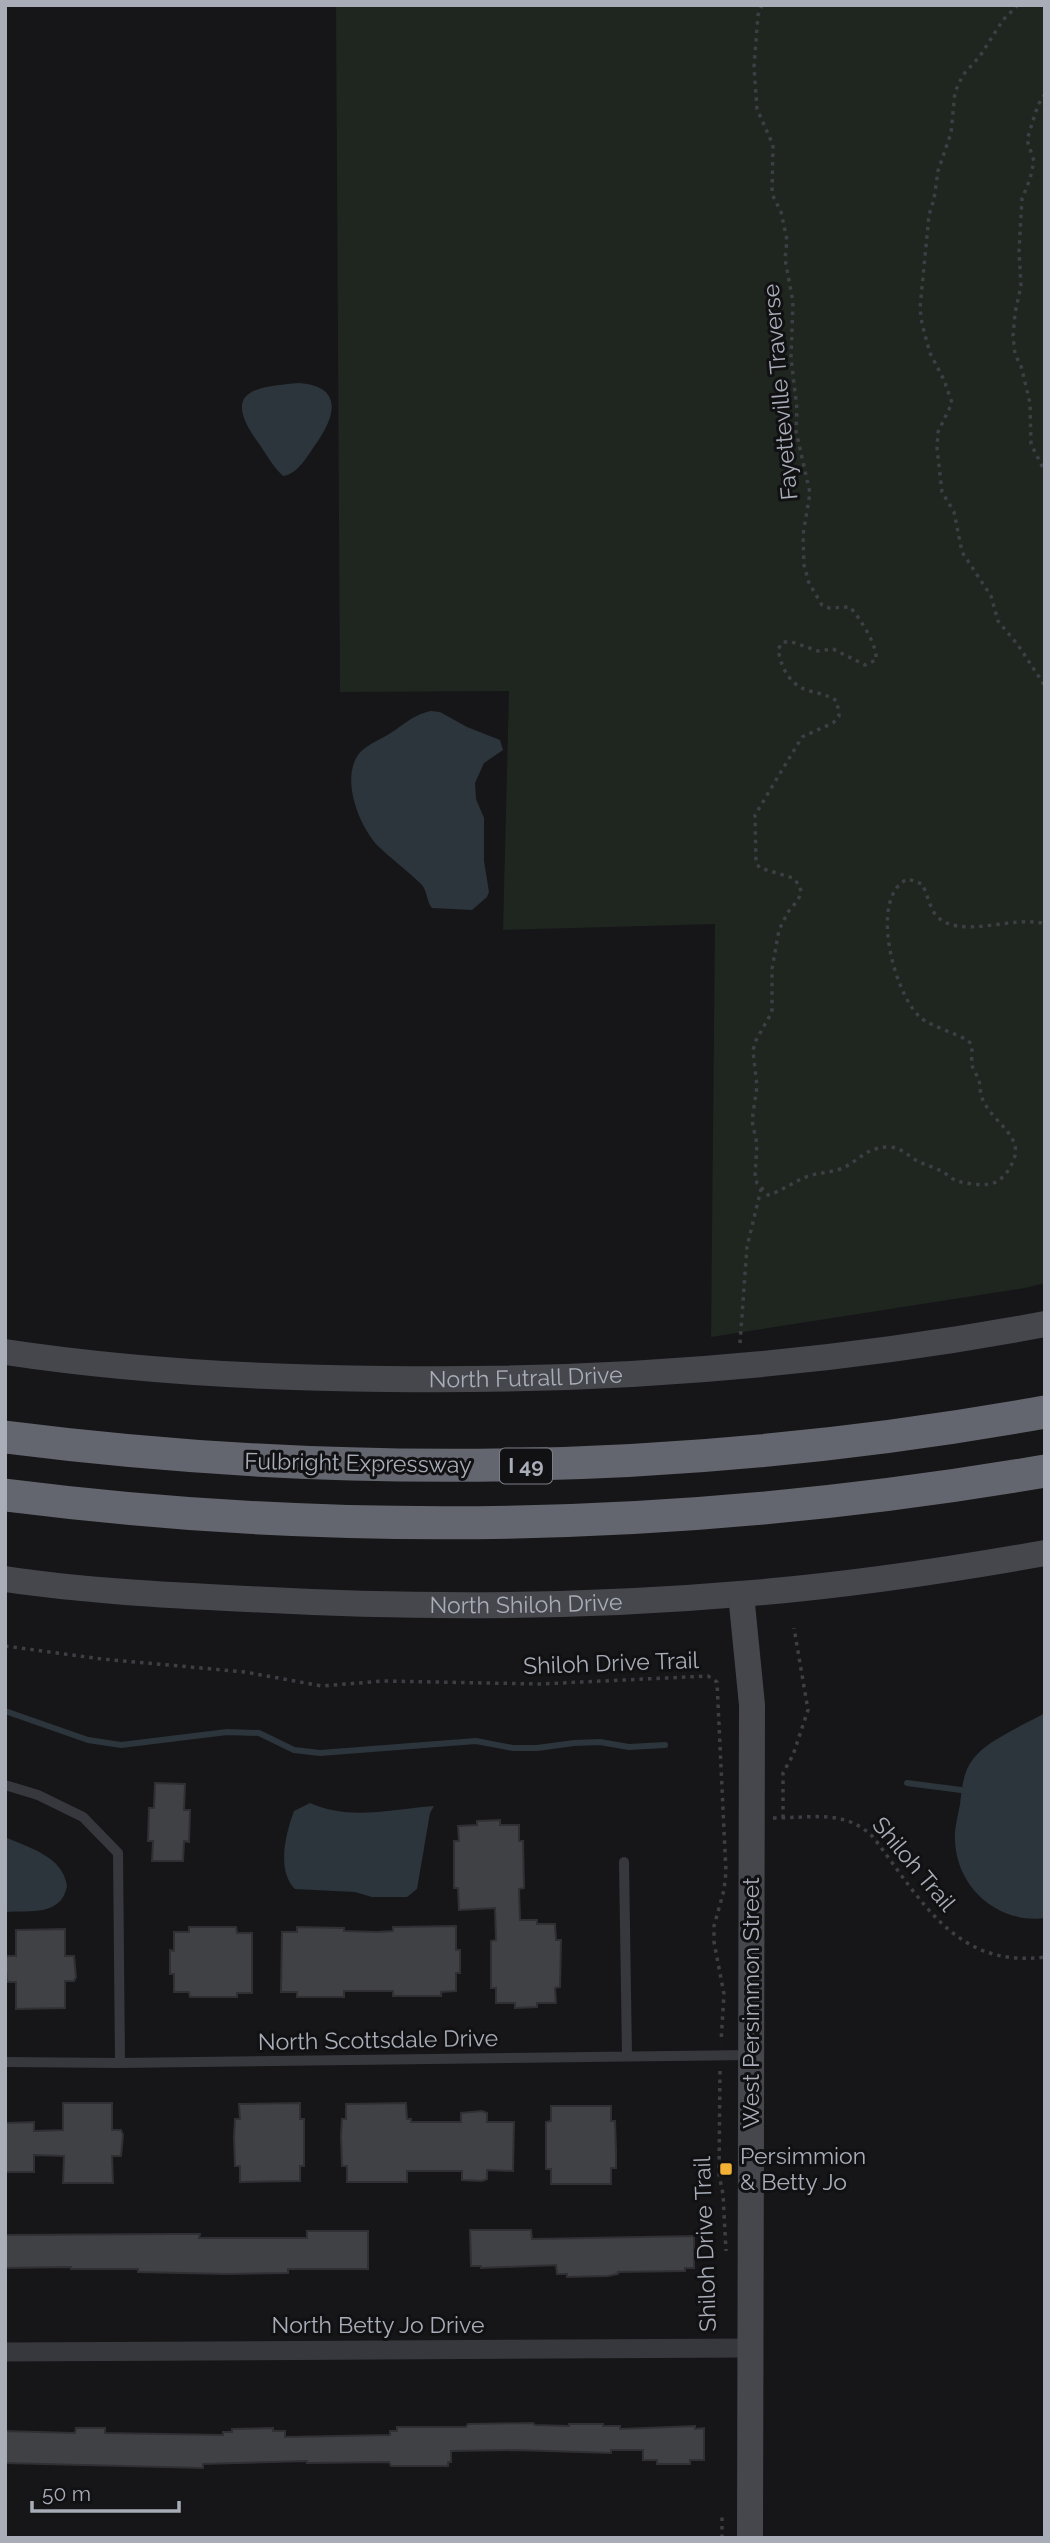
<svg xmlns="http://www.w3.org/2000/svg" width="1050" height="2543" font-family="Raleway,sans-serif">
<rect width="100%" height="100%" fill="#161618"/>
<path fill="#1e261f" d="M336 5H1045V1283L1025 1288 711 1337 715 924 503 930 509 691 340 692Z"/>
<path fill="#2c353c" d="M299 383C341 386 337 413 318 441 309 453 299 474 283 476 272 466 266 453 257 441 221 390 255 387 299 383Z
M431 711 440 712 467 727 500 740 503 750 484 763 475 783 476 799 484 818V861L489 892 487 897 472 910 432 908C426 901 428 891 421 884 407 870 391 859 377 845 359 825 341 780 358 755 365 746 375 742 384 737 401 728 411 715 431 711Z
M1045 1713V1918C998 1924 957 1888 955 1841 954 1829 958 1816 960 1804 962 1788 963 1772 973 1759 987 1740 1024 1725 1045 1713Z
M310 1803C349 1821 392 1809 434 1806L430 1813 417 1889 407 1897H372L355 1892 295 1889C276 1870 286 1833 294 1811Z
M5 1837C29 1848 63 1856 67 1886 61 1917 30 1910 5 1912Z"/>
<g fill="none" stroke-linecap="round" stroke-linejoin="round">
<path stroke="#2c353c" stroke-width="6" d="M5 1711 88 1740 121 1745 227 1732 259 1733 294 1750 320 1753 476 1741 513 1748H537L574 1743 600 1742 629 1747 665 1745
M907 1783 969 1791"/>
</g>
<path fill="#404145" stroke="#303034" stroke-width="2" d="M155 1783 185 1784 184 1810H190L189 1842 184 1841 183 1861H152L153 1841H148L149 1808H154Z
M500 1820V1825H519V1841H523L524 1888 519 1889 520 1920H537V1924H555L556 1940H561L560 1987 555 1988 556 2003H537V2007L515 2008V2003H496V1988H491V1941L496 1940 495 1908 459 1910 458 1888H454V1841H459L458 1826 477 1825V1821Z
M456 1926V1950H460V1973H456V1991L441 1992V1996H393V1991H344V1997H297V1992H281L282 1932H297V1927L344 1928V1931L377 1932 393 1931V1927Z
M189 1927H236L237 1933H252V1993H237V1997H190L189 1992H174V1974H170V1950L174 1951V1932H189Z
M65 1929V1956H74L76 1977 74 1981H65V2008L16 2009V1982H7L5 1961 7 1956H16V1930Z
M63 2103H112V2130H121L123 2135 121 2156H112L113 2183H63L64 2156 34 2155V2172H5V2123L34 2122V2131L63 2130Z
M300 2103V2119H304V2166H300V2181L240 2182V2166H235L234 2137 235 2119H240L239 2104Z
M406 2103 407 2119H411V2122H461V2113L482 2111 487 2113V2122H514L513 2171 487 2170V2179L482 2181 462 2180V2171H407V2182H347V2166H342L341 2136 342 2119H346V2104Z
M551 2106H611V2121H615L616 2150V2168H611V2184H551V2169H546V2122L551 2121Z
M470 2230H531L532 2239 694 2236V2268H685V2271L618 2272V2274L608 2276 567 2277V2274H557L556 2265 481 2268V2266H471Z
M307 2231H368V2269H288V2273L227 2274 138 2272V2269H71V2267L5 2268V2235L169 2234H200L199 2238H307Z
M533 2423 535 2425 569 2426V2424H603V2426H620V2429L695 2426V2429L704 2428V2460H690V2464H657V2460H643V2450H611V2453L517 2450 451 2451V2462H448V2466H391L389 2462 307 2463V2461L203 2464V2468L5 2463V2431L75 2433 76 2428H105V2433L223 2435V2432H232V2429L273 2428V2431H285V2437L390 2435V2431H397V2427H466L468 2424Z"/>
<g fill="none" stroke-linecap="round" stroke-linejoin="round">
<path stroke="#3d3f44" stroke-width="3.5" stroke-dasharray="3.5 5" stroke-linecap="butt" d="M762 5 758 15 754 67 757 109 773 145 772 194 781 212 787 240 785 259 793 302 791 358 797 409 796 431 810 493 803 535 804 565 809 583 822 605 829 608 850 607C860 618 878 646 876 660L865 665 833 649 818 651 792 642H783L778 649C781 668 790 686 810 691 821 694 828 695 837 701L839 716 833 723 802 737 755 815 756 863 760 868 793 878 800 886 801 893 798 900 788 912 779 930 772 969V1012L755 1042 753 1051 757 1086 752 1121 757 1144 755 1176 757 1183 768 1195C782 1191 793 1182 806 1177 816 1173 827 1173 837 1170 858 1164 863 1147 889 1147 900 1147 908 1155 917 1161 925 1165 934 1167 941 1171 946 1173 950 1178 955 1180 965 1184 986 1187 996 1182 1002 1179 1007 1173 1010 1167 1030 1136 990 1124 981 1095 980 1090 980 1085 979 1080 977 1075 973 1070 972 1065 971 1059 973 1050 971 1044 967 1036 930 1027 920 1017 894 994 868 896 908 879L922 884C927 893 929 905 935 914 957 942 1014 914 1045 924
M1018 5 1003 20 980 56 963 75 955 92 951 133 938 171 934 199 929 215 920 308 922 324 930 353 944 380 952 403 938 432 937 448 942 492 954 512 962 552 991 596 998 621 1018 645 1045 686
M1045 94 1038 105 1027 140 1034 161 1030 179 1022 199 1019 251 1021 286 1015 313 1013 336 1015 354 1021 366 1030 403 1031 444 1045 472
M740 1343 747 1247 761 1189
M5 1646 102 1659 245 1672 322 1686 383 1681 540 1684 708 1676 717 1682 726 1872 724 1890 714 1926V1942L724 1994 721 2042
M773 1818C811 1818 845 1809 873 1837 921 1899 955 1969 1045 1957
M783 1818V1773L793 1755 808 1710 794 1628
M720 2071 719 2175 723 2194 726 2251
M722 2538V2515"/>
<path stroke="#37383d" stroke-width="10" d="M5 1785 38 1795 83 1817 118 1853 120 2063
M624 1862 627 2056
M5 2062 120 2063 751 2055"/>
<path stroke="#37383d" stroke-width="19" d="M5 2352 751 2348"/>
<g stroke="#45474d" stroke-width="26">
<path id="s1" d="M5 1352C131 1371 259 1378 386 1379 606 1382 828 1365 1045 1324"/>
<path id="s2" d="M5 1579C85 1591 167 1595 248 1599 412 1608 577 1608 740 1594 842 1586 944 1571 1045 1553"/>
<path d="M741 1594 752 1705 750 2538"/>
</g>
<path stroke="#63666e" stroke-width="33" d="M5 1437C351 1481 701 1474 1045 1412
M5 1495C351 1539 701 1530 1045 1471"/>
</g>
<rect fill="#f2b134" stroke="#111113" stroke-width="2.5" x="719" y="2162" width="14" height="14" rx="3.5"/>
<g text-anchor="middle" stroke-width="6" stroke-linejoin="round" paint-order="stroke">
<rect fill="#111113" stroke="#7b7e86" stroke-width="2" x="500" y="1448.5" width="52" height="35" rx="5"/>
<g font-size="21" font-weight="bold" fill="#a8adb8">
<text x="526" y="1473">I 49</text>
</g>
<g font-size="23" fill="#a8adb8" stroke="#111113">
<text transform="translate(780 392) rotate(-95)" y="8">Fayetteville Traverse</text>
<text dy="8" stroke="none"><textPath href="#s1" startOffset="522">North Futrall Drive</textPath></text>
<text transform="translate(358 1463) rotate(1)" y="8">Fulbright Expressway</text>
<text dy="8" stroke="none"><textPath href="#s2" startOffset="522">North Shiloh Drive</textPath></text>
<text transform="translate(611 1663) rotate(-2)" y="8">Shiloh Drive Trail</text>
<text transform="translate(914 1864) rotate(50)" y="8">Shiloh Trail</text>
<text transform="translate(751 2003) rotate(-90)" y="8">West Persimmon Street</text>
<text transform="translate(378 2040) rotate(-1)" y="8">North Scottsdale Drive</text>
<text transform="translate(705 2244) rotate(-92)" y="8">Shiloh Drive Trail</text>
<text x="378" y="2333">North Betty Jo Drive</text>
</g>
<g font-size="23" fill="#a8adb8" stroke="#111113" text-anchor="start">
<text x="740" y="2164">Persimmion<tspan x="740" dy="26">&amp; Betty Jo</tspan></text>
</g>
</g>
<rect width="1050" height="2543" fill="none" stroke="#a8adb8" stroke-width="14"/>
<path d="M32 2501v10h147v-10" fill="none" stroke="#a8adb8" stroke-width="3.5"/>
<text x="42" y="2501" font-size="21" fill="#a8adb8" stroke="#111113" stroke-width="5" paint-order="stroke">50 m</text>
</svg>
